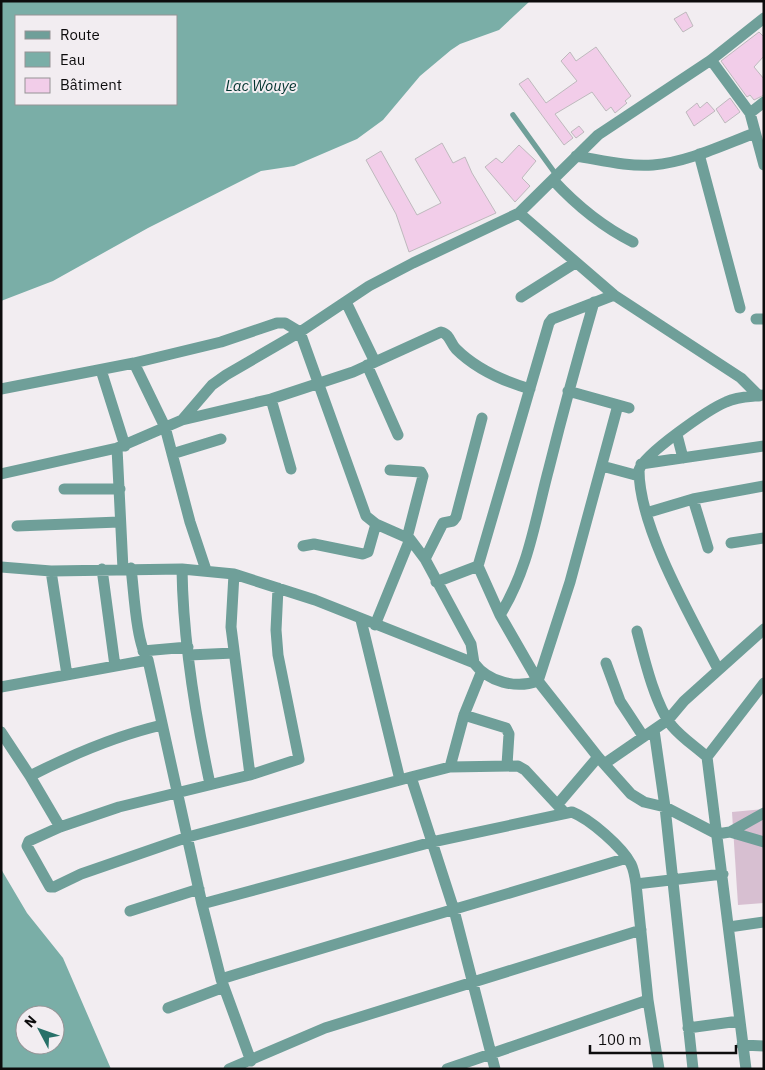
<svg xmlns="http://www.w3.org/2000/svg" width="765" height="1070" font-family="'IBM Plex Sans',sans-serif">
<rect width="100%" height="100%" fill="#f2edf1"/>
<path fill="#d7bfd1" d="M764 809V903L738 905 732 812Z"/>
<path fill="#7aaea7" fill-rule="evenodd" d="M1 1H530L499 30 460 44 451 50 420 76 383 120 357 139 294 166 261 171 148 228 53 281 1 301ZM16 16H176V104H16Z
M1 869 27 913 63 958 111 1069H1ZM25 1015H55V1045H25Z"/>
<path fill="#f2cde9" stroke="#beb9bd" d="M686 12 693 26 683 32 674 19Z
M759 32 764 37V56L754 67 764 79V95L754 100 750 95 747 97 721 61Z
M596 47 631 96 625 101 627 103 615 113 611 107 606 111 592 92 555 114 573 138 564 145 519 84 528 78 546 103 577 81 561 61 570 52 576 61Z
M730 98 740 112 725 123 716 109Z
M707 102 715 111 694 126 686 112 697 103 700 108Z
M579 126 584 132 576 138 571 132Z
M442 143 453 163 465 157 472 173 496 213 409 252 396 214 366 160 381 151 417 215 441 203 415 159Z
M519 145 536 161 522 178 530 186 515 202 485 167 496 158 502 163Z"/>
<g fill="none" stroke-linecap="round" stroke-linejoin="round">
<path stroke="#6f9f99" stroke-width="5.5" d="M513 115 557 176"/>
<path stroke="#6f9f99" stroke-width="11" d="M711 60 750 113 764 165
M750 113 764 102
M699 154 740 308
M576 156C601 160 628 167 653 165 688 162 723 145 755 133
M553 180C577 206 601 226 633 242
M519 213 614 295 741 378 759 396
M614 295 552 319 549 323 478 566 500 615 538 681 598 757 631 794 644 802 665 807 717 834 730 832 764 813
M521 297 575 263
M346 302 375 362
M756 319H764
M134 363 165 427 190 522 206 570
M367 365 398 435
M101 370 125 446
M1 389 134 363 221 342 277 323H285L300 332 366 516 376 524 410 539 425 559 471 644 474 663
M568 391 629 408
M271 399 291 469
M182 420 271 399 353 372 441 332C450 334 450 343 456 349 476 369 503 381 530 389
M677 435 683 458
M117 448 123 569
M172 454 221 439
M641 464 764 446
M602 466 639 476
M390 470 421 472 423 476 407 538
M1 474 117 448 182 420 212 385 226 375 300 332 369 286 413 263 519 213 598 135 711 60 764 18
M64 489H120
M693 499 708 548
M646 513 693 499 764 486
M17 526 119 522
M731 543 764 538
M303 546 314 544 363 554 368 552 376 524
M425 559 443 523 453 521 456 517 482 418
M1 567 51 571 182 569 234 574 315 600 474 663C488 682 516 689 538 681L570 582 618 405
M131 568C134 591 136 643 148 660L202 904 221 979 251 1061
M102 569 115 666
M182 569C183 641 195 714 210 784
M51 571 67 675
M234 574 231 627 250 775
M436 582 478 566
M278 588 276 630 278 655 299 759 250 775 119 807 60 827 29 841 27 846 50 887H54L81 874 188 837 411 777 450 767 518 766 525 770 564 812
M500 615C529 568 535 520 549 468 563 412 578 357 594 302
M361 620 400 780
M375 625 410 539
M637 631C644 658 655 705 672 726 682 738 696 747 707 757L746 1069
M143 651 188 647
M189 655 234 653
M606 663 620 701 643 736
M718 669C691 617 639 528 639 470 644 454 709 409 726 402 739 396 751 397 764 395
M1 687 148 660
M464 715 506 728 509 734 507 765
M654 730 665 807 693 1069
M1 732 30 776 60 827
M707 757 764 683
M604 764 668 720 684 701 764 629
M450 767 464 715 481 673
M30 776C73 754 115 736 162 725
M411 777 454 910 495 1069
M558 804 598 757
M730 832 764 842
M636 884 723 874
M202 904 432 842 572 812C590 819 622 847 631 864 634 870 635 877 636 884L648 1000 659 1069
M130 911 199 889
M729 927 764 922
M221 979C356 937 492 899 627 858
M168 1008 224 987
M688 1028 739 1021
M742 1045 764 1046
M229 1069 325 1028 641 930
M447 1069 648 1000"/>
</g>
<g text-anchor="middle" stroke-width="4" stroke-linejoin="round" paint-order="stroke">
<g font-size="15" font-style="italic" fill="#00332e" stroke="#f2edf1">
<text x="261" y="91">Lac Wouye</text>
</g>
</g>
<rect width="765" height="1070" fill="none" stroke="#0d0c0d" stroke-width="5"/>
<rect x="15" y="15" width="162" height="90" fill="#f2edf1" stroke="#969396"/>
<rect x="25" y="31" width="25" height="8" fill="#6f9f99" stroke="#969396"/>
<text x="60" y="40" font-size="15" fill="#0d0c0d">Route</text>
<rect x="25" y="52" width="25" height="15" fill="#7aaea7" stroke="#969396"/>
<text x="60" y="65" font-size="15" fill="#0d0c0d">Eau</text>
<rect x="25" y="78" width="25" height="15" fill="#f2cde9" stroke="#969396"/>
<text x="60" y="90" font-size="15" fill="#0d0c0d">Bâtiment</text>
<g transform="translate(40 1030) rotate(311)"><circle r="24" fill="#f2edf1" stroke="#969396"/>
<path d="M0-4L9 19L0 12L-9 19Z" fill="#287169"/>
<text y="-8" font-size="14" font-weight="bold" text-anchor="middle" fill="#0d0c0d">N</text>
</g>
<path d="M590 1045v8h146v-8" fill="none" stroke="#0d0c0d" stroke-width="2.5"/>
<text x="598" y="1045" font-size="15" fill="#0d0c0d" stroke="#f2edf1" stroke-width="4" paint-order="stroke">100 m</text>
</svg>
